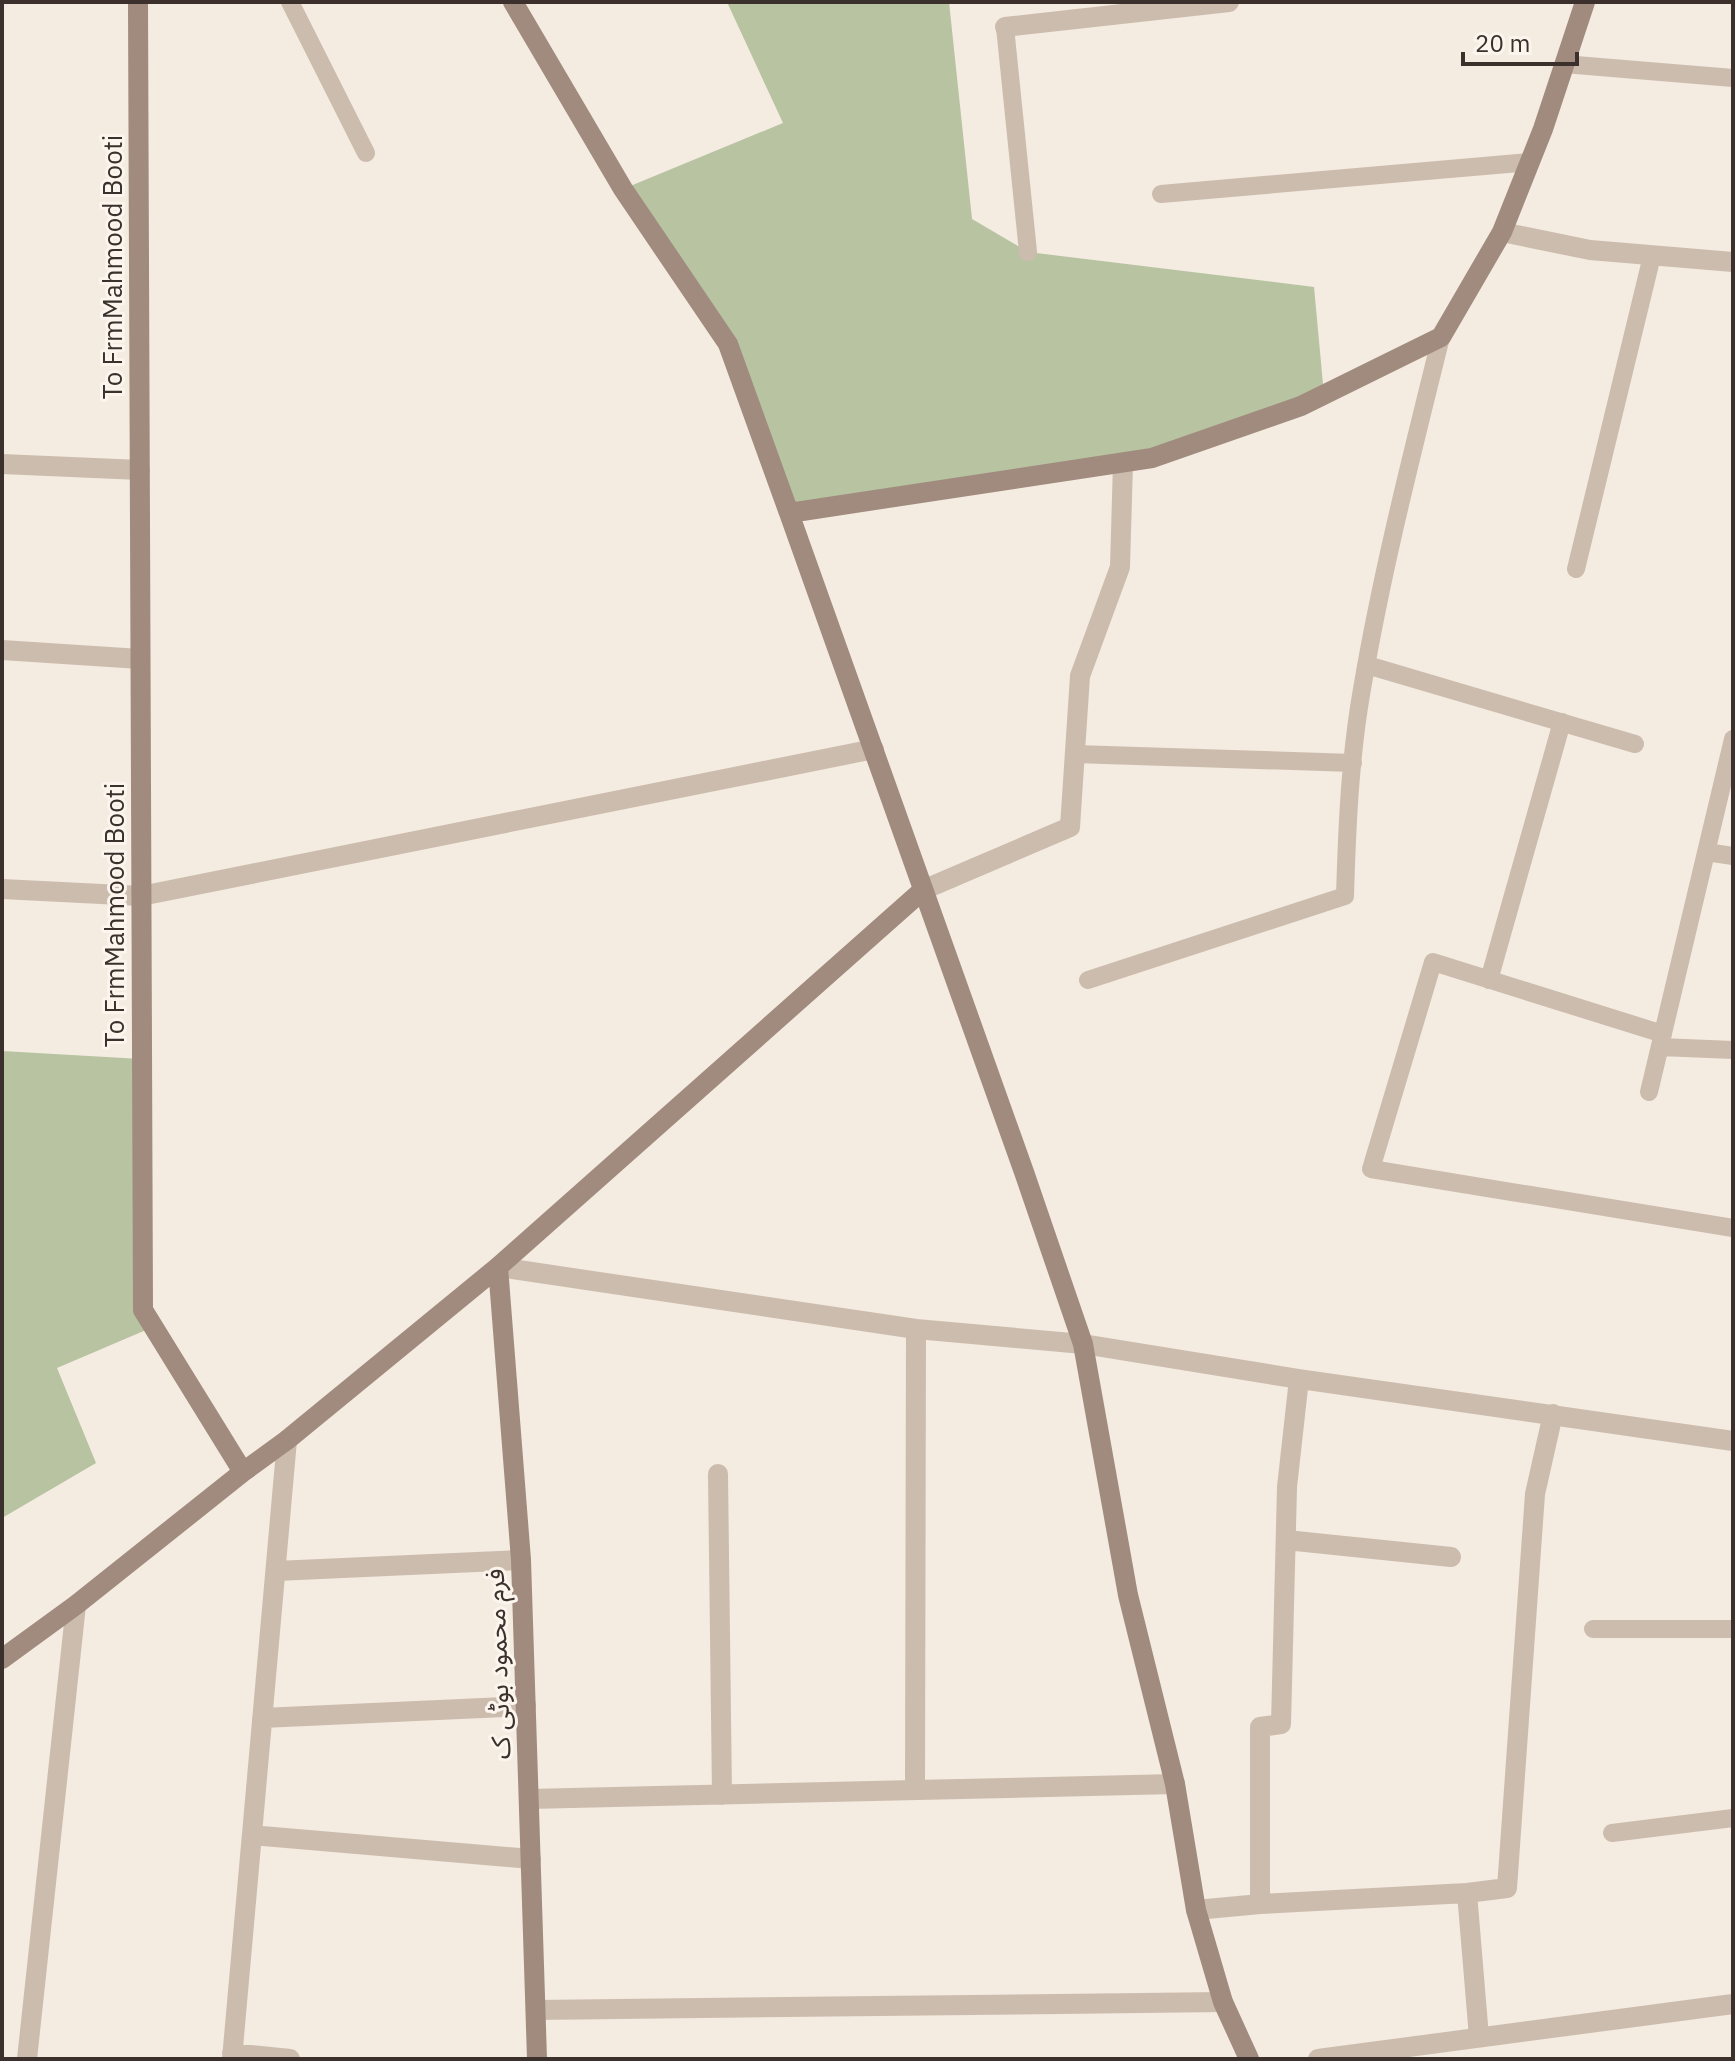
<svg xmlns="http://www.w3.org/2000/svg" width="1735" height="2061" font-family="'IBM Plex Sans','Noto Sans Arabic',sans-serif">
<rect width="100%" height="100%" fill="#f4ebe1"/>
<path fill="#b7c3a1" d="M727 2H949L972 219 1028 252 1314 287 1324 395 1152 458 789 513 728 344 623 189 783 123Z
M2 1051 141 1059 153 1327 57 1368 96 1463 2 1518Z"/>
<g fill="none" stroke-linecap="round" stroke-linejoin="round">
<path stroke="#ccbcad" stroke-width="18" d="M290 2 366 153
M1005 27 1028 252
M1564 64 1733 78
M1161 194 1530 162
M1576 569 1652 256
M1367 665 1635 744
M1075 754 1353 763
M1706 852 1733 856
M1088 980 1345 896C1347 827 1350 757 1362 689 1382 571 1412 454 1441 337
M1489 980 1562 722
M1663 1034 1433 962 1371 1169 1733 1228
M1660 1047 1733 1050
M1649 1092 1733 739
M1593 1629H1733
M1612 1833 1733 1818"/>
<path stroke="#ccbcad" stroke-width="20" d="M1005 27 1229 2
M1502 232 1590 250 1733 262
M2 464 140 470
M2 650 140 659
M2 889 141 896 874 749
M923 890 1070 827 1080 676 1120 567 1123 463
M498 1267 916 1329 1083 1344 1299 1379 1733 1441
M718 1474 722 1795
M1286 1540 1451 1557
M276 1571 521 1560
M262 1718 526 1706
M915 1790 916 1329
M529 1799 1175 1784
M252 1835 531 1859
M1467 1893 1507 1888 1535 1494 1553 1414
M1260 1904V1727L1281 1724 1287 1487 1299 1379
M1196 1910 1260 1904 1467 1893 1479 2037
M536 2010 1223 2002
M232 2053 290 2059
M27 2059 76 1605
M232 2059 287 1440
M1318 2059 1733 2004"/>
<path stroke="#a08b7e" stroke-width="20" d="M138 2 143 1310 243 1472
M513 2 623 189 728 344 789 513
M498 1267 521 1560 537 2059
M2 1659 76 1605 243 1472 287 1440 498 1267 923 890
M1249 2059 1223 2002 1196 1910 1175 1784 1128 1595 1083 1344 1024 1172 789 513 1152 458 1301 406 1441 337 1502 232 1543 129 1585 2"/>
</g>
<g text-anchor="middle" stroke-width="6" stroke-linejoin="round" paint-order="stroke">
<g font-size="26" fill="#3b302b" stroke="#fbf5ee">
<text transform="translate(113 267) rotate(-90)" y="9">To FrmMahmood Booti</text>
<text transform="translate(115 915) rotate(-90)" y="9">To FrmMahmood Booti</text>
<text transform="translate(498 1664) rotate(-92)" y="9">فرم محمود بوٹی ک</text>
</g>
</g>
<rect width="1735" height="2061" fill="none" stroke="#3b302b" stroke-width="8"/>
<path d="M1463 52v12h114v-12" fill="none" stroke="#3b302b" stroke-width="4"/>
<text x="1475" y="52" font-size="24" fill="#3b302b" stroke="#fbf5ee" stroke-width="6" paint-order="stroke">20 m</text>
</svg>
